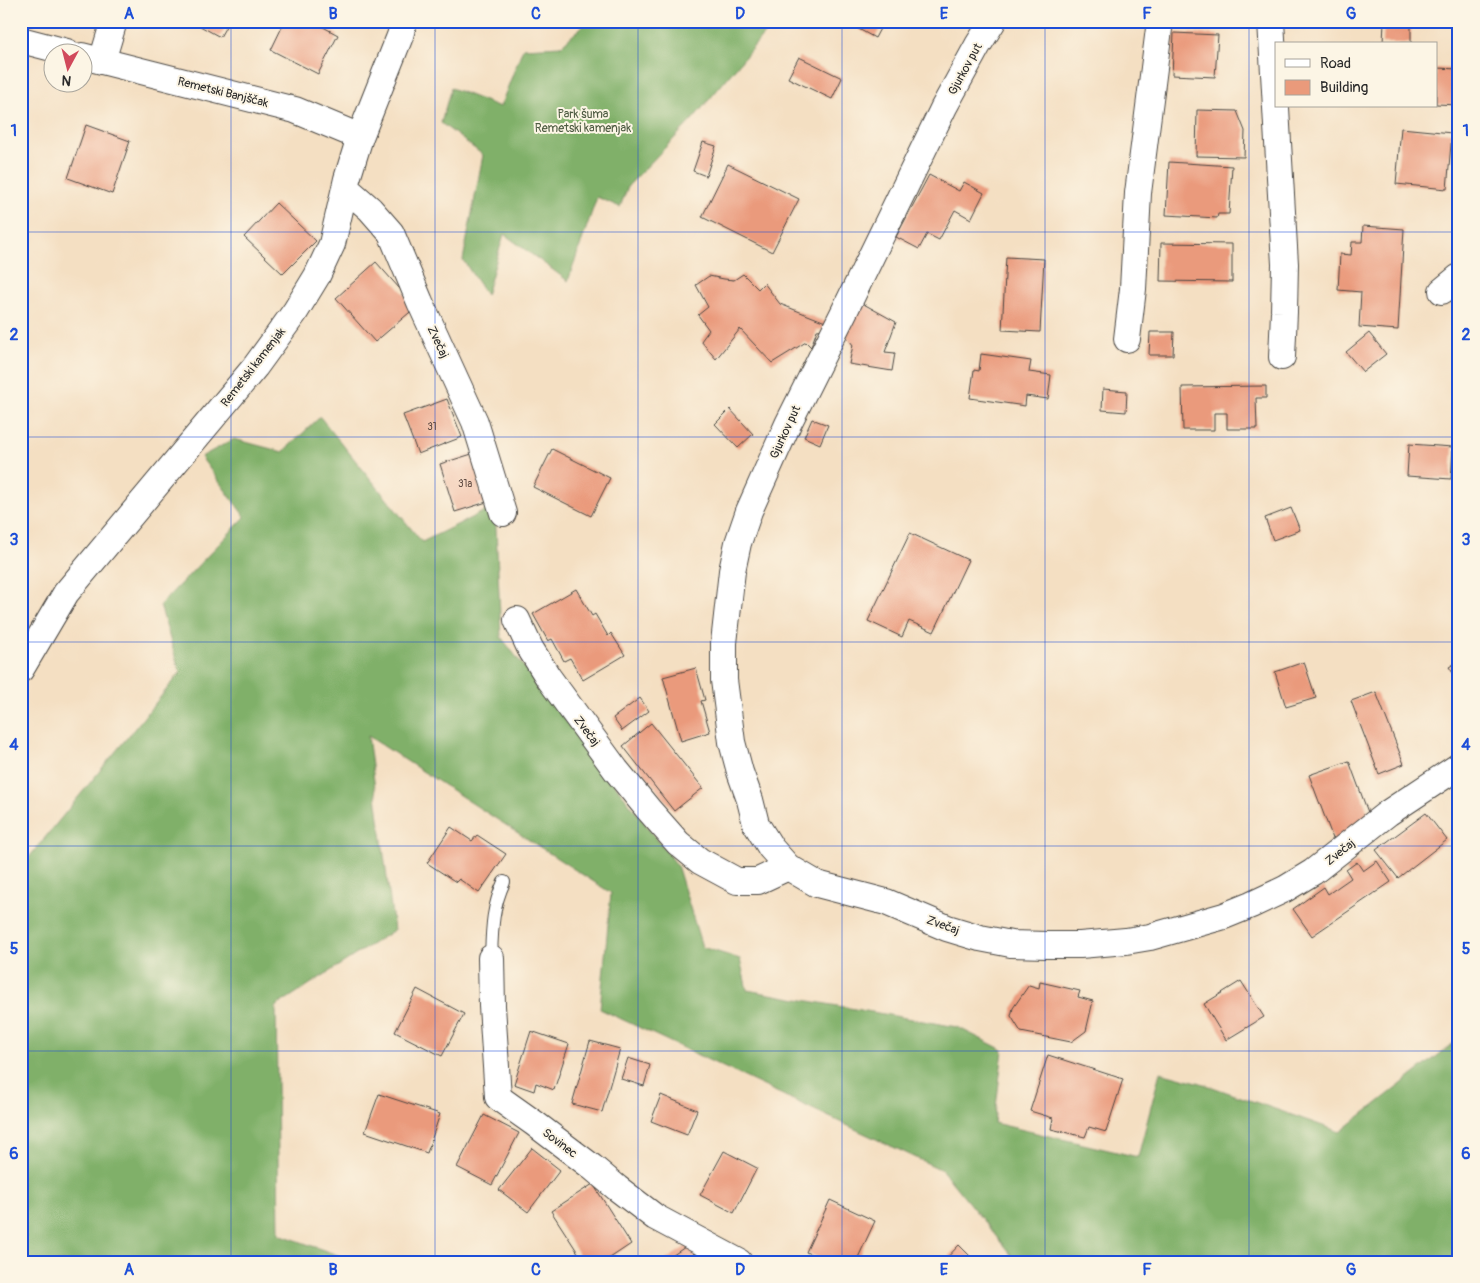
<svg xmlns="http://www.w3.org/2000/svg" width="1480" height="1283" font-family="Pangolin,sans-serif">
<rect width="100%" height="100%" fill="#fcf5e5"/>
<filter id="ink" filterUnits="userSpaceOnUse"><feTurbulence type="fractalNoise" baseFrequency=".02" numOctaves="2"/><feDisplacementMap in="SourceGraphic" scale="10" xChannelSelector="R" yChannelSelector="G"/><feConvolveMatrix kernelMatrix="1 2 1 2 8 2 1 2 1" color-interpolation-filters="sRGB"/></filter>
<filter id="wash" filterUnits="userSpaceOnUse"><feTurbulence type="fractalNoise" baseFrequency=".0096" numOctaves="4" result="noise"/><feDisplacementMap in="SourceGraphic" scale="20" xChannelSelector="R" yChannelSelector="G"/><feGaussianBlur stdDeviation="1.12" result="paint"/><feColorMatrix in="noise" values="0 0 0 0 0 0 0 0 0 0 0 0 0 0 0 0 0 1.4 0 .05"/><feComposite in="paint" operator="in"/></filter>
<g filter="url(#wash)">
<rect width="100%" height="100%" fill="#f4dfc2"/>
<path fill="#80b069" stroke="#566e4a" d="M588 21H775L692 120 628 186 620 207 597 197 568 281 504 234 486 295 463 260 483 155 441 123 451 88 500 107 523 48 561 46Z
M320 417 422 542 495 506 501 637 677 865 702 947 740 959 747 990 957 1027 1003 1050 994 1123 1138 1157 1160 1072 1201 1083 1340 1132 1459 1039V1262H1017L942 1170 600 1009 611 893 368 736 394 930 276 1006 279 1234 357 1262H21V867L180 673 160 605 245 517 201 457 234 439 283 452Z"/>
<g id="blocks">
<path fill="#ea9a7b" d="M191 21H229L220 37Z
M285 21H312L338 35 318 74 271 50Z
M844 21H884L875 38Z
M1384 21H1411V43H1383Z
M1174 33 1218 35 1215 77 1172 75Z
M799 57 842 78 832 99 788 78Z
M1436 68 1459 69V105L1436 104Z
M1197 110 1237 111 1245 131 1244 157 1196 156Z
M86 125 130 141 112 194 68 178Z
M1401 128 1452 133 1447 189 1396 184Z
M703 142 716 146 706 176 693 171Z
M1169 162 1232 166 1229 214H1218L1217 218 1166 215Z
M728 164 799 199 772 252 702 217Z
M929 175 959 191 964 182 984 193 971 219 955 210 939 240 927 234 919 249 896 237Z
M276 203 316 241 283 274 244 237Z
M1363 226 1404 229 1398 330 1359 327 1361 292 1338 290 1340 254 1351 255 1352 242H1362Z
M1161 243 1232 244V282L1160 281Z
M1006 257 1044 259 1040 332 1002 330Z
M376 262 416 307 375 342 336 298Z
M743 274 758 289 764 283 780 304 828 323 825 329 817 330 811 347 806 342 772 363 740 329 716 359 701 341 709 330 698 315 708 307 696 285 709 276 724 279 734 280Z
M860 302 896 322 885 352 895 353 892 371 849 364 853 345 844 333Z
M1150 332H1174L1173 355H1149Z
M1369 333 1386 354 1363 372 1346 352Z
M981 354 1031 361 1029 372 1051 375 1048 399 1026 396 1025 406 970 398 974 370 979 371Z
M1266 386V398H1256L1257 429H1227V413H1214V430H1183L1182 387Z
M1103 389 1127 391 1126 412 1102 410Z
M447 399 462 437 418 454 403 415Z
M730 409 753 434 738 448 715 424Z
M812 419 828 425 820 444 804 437Z
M1409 444 1453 447 1451 479 1407 476Z
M552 449 610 478 591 516 533 487Z
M475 453 490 501 455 512 440 464Z
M1291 508 1300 530 1273 540 1265 518Z
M910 533 968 560 934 632 909 621 902 637 868 621Z
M576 589 592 616 595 614 608 636 611 633 625 655 583 680 570 658 564 661 552 639 548 641 533 614Z
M1459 661V682L1449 667Z
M1304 662 1316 698 1286 707 1275 672Z
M696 668 705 700 701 701 710 732 681 741 663 677Z
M1376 692 1404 764 1379 774 1351 701Z
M640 698 649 711 622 731 613 718Z
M651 723 703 788 674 811 623 746Z
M1349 761 1369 815 1335 844 1309 775Z
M1426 813 1447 840 1398 878 1376 850Z
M451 827 472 841 477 835 506 854 479 893 459 879 456 882 427 863Z
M1377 861 1391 882 1312 936 1293 909 1324 887 1328 894 1351 878 1346 870 1357 862 1363 871Z
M1241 981 1264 1017 1226 1040 1204 1004Z
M1040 982 1080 991 1078 997 1093 1001 1086 1031 1071 1042 1021 1032 1011 1016 1013 1008 1029 985 1039 988Z
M417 989 464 1014 442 1056 395 1032Z
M531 1031 569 1044 554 1090 536 1083 534 1091 514 1084Z
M590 1041 620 1049 602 1112 572 1104Z
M1048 1055 1123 1079 1106 1132 1089 1127 1085 1137 1051 1129 1053 1118 1030 1111Z
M628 1058 650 1065 644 1086 621 1079Z
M379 1094 440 1114 427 1153 365 1132Z
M661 1095 697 1110 687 1135 651 1121Z
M484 1115 519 1133 492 1185 457 1167Z
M532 1148 560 1170 528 1212 499 1190Z
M724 1151 757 1168 734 1213 700 1195Z
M593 1184 631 1244 604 1262H584L551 1211Z
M830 1200 875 1221 856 1262H827L806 1252Z
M688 1245 699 1262H663Z
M959 1245 976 1262H943Z"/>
</g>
</g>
<g filter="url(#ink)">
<use href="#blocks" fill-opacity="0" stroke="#494642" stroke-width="1"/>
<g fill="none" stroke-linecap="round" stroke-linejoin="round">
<g stroke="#494642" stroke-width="14">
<path id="service" d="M491 958C492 929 492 908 504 882"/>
</g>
<g stroke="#494642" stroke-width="28">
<path id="minor" d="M993 21 978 45 944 107 845 310 788 424 749 511 738 543 732 571 724 643V680L732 742 740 772 750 800 756 824 771 848 788 867 817 884 886 902 947 928 980 938 1011 944 1047 945H1080L1126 941 1150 937 1224 916 1251 905 1285 889 1313 872 1388 813 1459 766
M1271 21 1285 264 1284 312 1282 357
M21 40 67 52
M82 56 295 110 360 137
M102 61 114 21
M346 188 370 209 391 233 420 302 475 422 503 513
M1442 291 1459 277
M1127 339 1133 289 1138 193 1160 21
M517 620 530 648 548 677 616 770 648 809 678 843 700 861 737 881H758L788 867
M21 669 66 593 255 367 295 312 317 276 332 244 347 179 360 137 400 36 404 21
M491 958 492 1006 498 1097 503 1101 534 1123 592 1167 617 1188 655 1217 739 1262"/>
</g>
<use href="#service" stroke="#fff" stroke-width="12"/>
<use href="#minor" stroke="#fff" stroke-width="26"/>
</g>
</g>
<path fill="none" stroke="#1d4ed8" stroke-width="1" stroke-opacity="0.55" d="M231 21V1262M435 21V1262M638 21V1262M842 21V1262M1045 21V1262M1249 21V1262M21 232H1459M21 437H1459M21 642H1459M21 846H1459M21 1051H1459"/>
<g text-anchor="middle" stroke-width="4" stroke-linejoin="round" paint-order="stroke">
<g font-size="10" fill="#5b473f">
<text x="432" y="430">31</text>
<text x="465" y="487">31a</text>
</g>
<g font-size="12" fill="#2b2b2b" stroke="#fcf5e5">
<text transform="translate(965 69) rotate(-61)" y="4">Gjurkov put</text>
<text transform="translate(223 92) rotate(14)" y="4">Remetski Banjščak</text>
<text transform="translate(438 342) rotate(65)" y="4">Zvečaj</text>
<text transform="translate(253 367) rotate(-52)" y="4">Remetski kamenjak</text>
<text transform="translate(785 432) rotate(-65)" y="4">Gjurkov put</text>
<text transform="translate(587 731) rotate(53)" y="4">Zvečaj</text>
<text transform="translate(1340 852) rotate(-39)" y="4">Zvečaj</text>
<text transform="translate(943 925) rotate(20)" y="4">Zvečaj</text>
<text transform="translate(560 1143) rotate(37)" y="4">Sovinec</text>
</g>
<g font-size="12" fill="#4e5b42" stroke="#fcf5e5">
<text x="583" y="118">Park šuma<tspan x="583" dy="14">Remetski kamenjak</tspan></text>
</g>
</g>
<rect width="1480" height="1283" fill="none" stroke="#fcf5e5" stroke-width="55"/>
<rect x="1275" y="42" width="162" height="65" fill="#fcf5e5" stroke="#a8a49b"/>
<rect x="1285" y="59" width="25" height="8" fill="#ffffff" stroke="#a8a49b"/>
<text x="1320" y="68" font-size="15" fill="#2b2b2b">Road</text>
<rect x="1285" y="80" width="25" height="15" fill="#ea9a7b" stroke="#a8a49b"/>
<text x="1320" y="92" font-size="15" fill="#2b2b2b">Building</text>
<g transform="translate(68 68) rotate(187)"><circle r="24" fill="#fcf5e5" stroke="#a8a49b"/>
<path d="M0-4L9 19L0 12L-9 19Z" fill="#d1495b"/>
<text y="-8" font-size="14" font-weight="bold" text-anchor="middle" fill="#2b2b2b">N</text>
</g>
<rect x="28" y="28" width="1424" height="1228" fill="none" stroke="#1d4ed8" stroke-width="2"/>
<g font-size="16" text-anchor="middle" font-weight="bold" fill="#1d4ed8">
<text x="129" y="19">A</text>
<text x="333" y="19">B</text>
<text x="536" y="19">C</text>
<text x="740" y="19">D</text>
<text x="944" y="19">E</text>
<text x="1147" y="19">F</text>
<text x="1351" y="19">G</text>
<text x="14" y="136">1</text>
<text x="1466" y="136">1</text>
<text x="14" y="340">2</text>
<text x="1466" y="340">2</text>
<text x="14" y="545">3</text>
<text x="1466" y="545">3</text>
<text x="14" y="750">4</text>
<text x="1466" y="750">4</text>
<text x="14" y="954">5</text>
<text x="1466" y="954">5</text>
<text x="14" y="1159">6</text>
<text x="1466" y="1159">6</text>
<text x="129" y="1275">A</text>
<text x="333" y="1275">B</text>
<text x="536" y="1275">C</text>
<text x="740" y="1275">D</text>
<text x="944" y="1275">E</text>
<text x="1147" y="1275">F</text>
<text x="1351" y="1275">G</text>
</g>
</svg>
